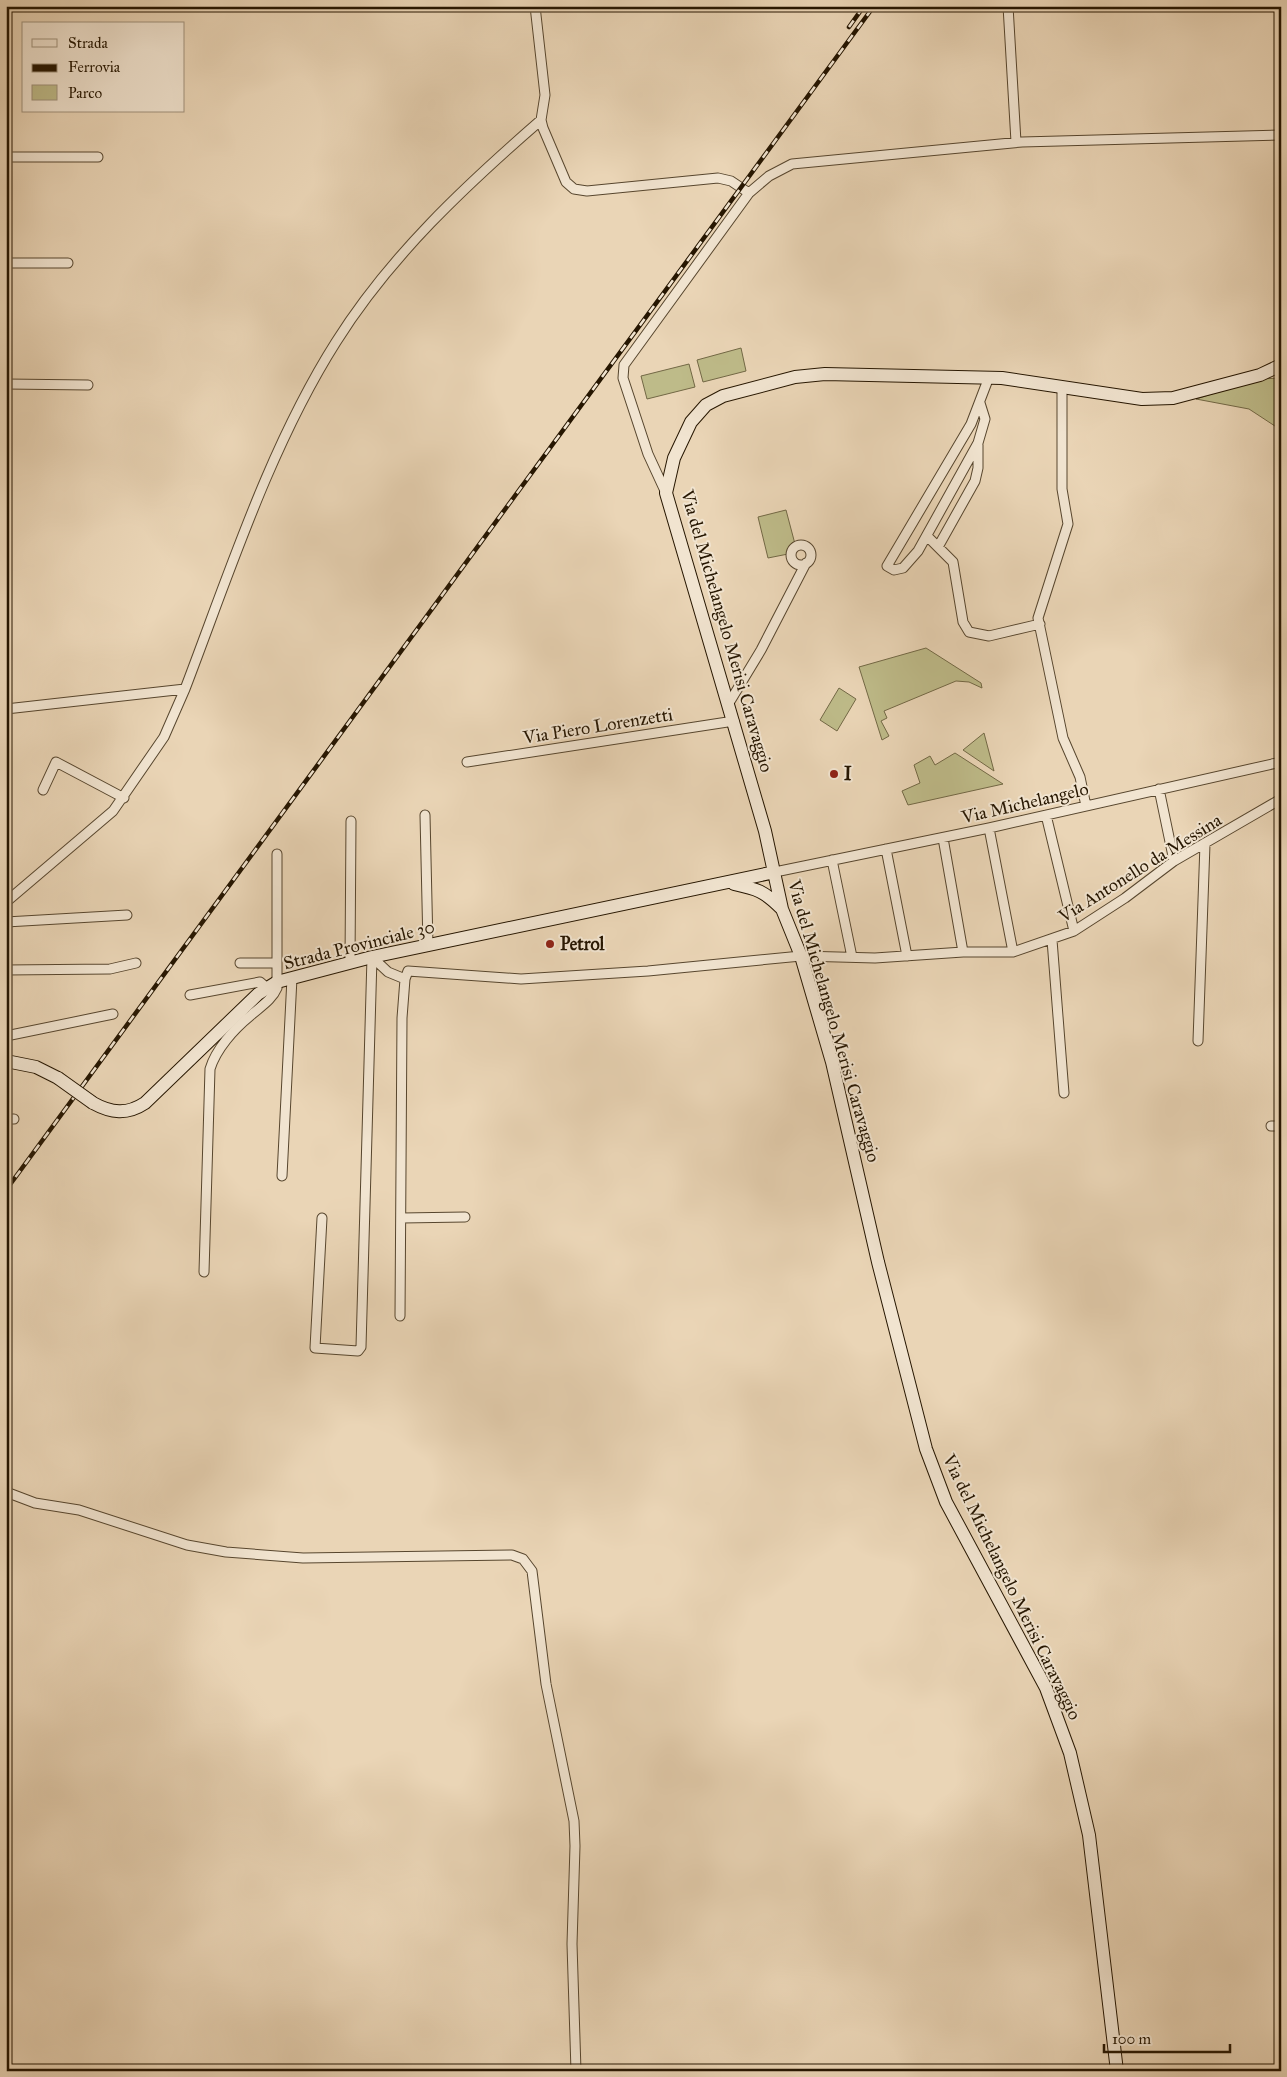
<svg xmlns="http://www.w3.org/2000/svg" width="1287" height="2077" font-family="'IM FELL Great Primer',serif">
<rect width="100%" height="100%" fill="#ead5b6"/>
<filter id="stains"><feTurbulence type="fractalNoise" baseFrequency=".004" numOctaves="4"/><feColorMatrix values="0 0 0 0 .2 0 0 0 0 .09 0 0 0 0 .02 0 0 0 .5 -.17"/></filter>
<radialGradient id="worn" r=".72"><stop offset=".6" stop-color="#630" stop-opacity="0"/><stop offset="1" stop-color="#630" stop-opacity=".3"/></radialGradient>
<path fill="#bebb89" stroke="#726845" d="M741 348 746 371 703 382 697 360Z
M689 364 695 387 647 399 641 376Z
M1281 378V430L1249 409 1196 399 1259 379Z
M786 510 795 544 788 554 768 558 758 517Z
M926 648 981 683 982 688 969 682 956 681 884 711 887 718 881 721 889 736 882 740 859 667Z
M839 688 856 699 837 731 820 720Z
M984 733 994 771 963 750Z
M955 753 1003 784 908 805 902 791 920 783 914 765 930 756 935 765Z"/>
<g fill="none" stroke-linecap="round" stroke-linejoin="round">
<g stroke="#57462e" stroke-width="11">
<path id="street" d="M535 6 545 95 541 120 543 128 566 182 574 189 587 191 718 178 731 181 749 193
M1008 6 1016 142
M6 157H98
M6 263H68
M6 384 88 385
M1062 387V489L1068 524 1038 618 1063 738 1080 777 1086 806
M980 403 985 419 978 443 918 551 903 568 894 570 887 566 971 424 989 377
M666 493 648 454 623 378 624 365 749 193 769 176 792 164 1022 142 1281 135
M927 536 953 562 963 622 969 632 989 636 1040 624
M791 555a10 10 0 1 1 20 0a10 10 0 1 1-20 0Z
M938 547 975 481 978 468V445
M185 689C229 574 270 446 336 342 390 256 465 186 541 120
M729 703 761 650 806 563
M6 709 185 689 164 737 113 811 6 902
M467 762 734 721
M1159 789 1174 861
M43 790 56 762 124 798
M425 815 428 946
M1046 815 1074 931
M989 828 1013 952
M943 838 963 952
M886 849 907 956
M832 860 852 957
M775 872 989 828 1281 762
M6 922 127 915
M1052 940 1064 1093
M372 957 388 972 405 979 402 1018 400 1316
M240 963H277
M350 963 351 821
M6 970 110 969 136 963
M405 979 408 971 521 979 648 971 801 956 875 958 963 952H1013L1074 931 1125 898 1174 861 1281 799
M190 995 260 982 267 988
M6 1036 113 1014
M1198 1041 1205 844
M6 1119H14
M1271 1126H1281
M282 1176 292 978
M322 1218 315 1348 358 1351 361 1347 372 957
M402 1218 465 1217
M204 1272 210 1069C216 1049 234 1029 250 1016 260 1007 272 1000 277 988V854
M6 1492 35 1503 79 1510 187 1545 226 1552 303 1558 512 1555 523 1559 532 1571 546 1684 574 1821 575 1846 572 1944 576 2071"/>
</g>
<g stroke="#261601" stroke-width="14">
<path id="secondary" d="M734 884C757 889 764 891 781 908
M6 1061 36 1067 58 1078
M93 1103C111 1113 127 1115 145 1103L258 994 277 982 372 957 775 872
M1117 2071 1089 1835 1070 1753 1046 1688 946 1502 926 1449 878 1262 832 1062 801 956 782 909 765 831 666 493 674 458 691 422 706 405 723 396 795 377 825 374 1002 378 1142 399 1173 398 1260 375 1281 365"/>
</g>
<use href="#street" stroke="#f1e4d0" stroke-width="9"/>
<use href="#secondary" stroke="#f1e4d0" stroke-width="12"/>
<g stroke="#261601" stroke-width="4.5">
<path id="rail" d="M849 27 864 6
M6 1190 874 6"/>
</g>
<use href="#rail" stroke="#f1e4d0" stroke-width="2.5" stroke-dasharray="8" stroke-linecap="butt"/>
<g stroke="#261601" stroke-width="14" stroke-linecap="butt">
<path id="secondary-bridge" d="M58 1078 93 1103"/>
</g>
<use href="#secondary-bridge" stroke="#f1e4d0" stroke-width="12"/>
</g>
<g fill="#8f2418" stroke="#f1e4d0" stroke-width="2">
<circle cx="834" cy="774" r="5"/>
<circle cx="550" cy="944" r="5"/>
</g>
<g text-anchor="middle" stroke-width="4" stroke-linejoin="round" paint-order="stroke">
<g font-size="18" fill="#261601" stroke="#f1e4d0">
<text transform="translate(727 631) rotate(74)" y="6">Via del Michelangelo Merisi Caravaggio</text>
<text transform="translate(598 726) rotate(-9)" y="6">Via Piero Lorenzetti</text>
<text transform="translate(1025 803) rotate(-13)" y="6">Via Michelangelo</text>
<text transform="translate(1140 868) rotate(-32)" y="6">Via Antonello da Messina</text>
<text transform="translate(359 945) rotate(-14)" y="6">Strada Provinciale 30</text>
<text transform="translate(834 1021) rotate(74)" y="6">Via del Michelangelo Merisi Caravaggio</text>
<text transform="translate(1012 1587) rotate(64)" y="6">Via del Michelangelo Merisi Caravaggio</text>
</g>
<g font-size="18" font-weight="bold" fill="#261601" stroke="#f1e4d0" text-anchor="start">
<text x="844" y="780">I</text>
<text x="560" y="950">Petrol</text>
</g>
</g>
<rect width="1287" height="2077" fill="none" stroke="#ead5b6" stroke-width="25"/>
<rect x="8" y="8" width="1272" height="2062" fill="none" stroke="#261601" stroke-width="2.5"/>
<rect x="12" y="12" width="1262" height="2052" fill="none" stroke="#261601"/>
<rect x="22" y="22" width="162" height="90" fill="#f1e4d0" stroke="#a0927d"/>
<rect x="32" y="39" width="25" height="8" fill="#f1e4d0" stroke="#a0927d"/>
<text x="68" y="48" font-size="15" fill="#261601">Strada</text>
<rect x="32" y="64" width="25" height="8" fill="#261601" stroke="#a0927d"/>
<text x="68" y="72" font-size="15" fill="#261601">Ferrovia</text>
<rect x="32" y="85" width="25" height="15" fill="#bebb89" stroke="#a0927d"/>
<text x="68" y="98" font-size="15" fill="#261601">Parco</text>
<path d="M1104 2044v8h126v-8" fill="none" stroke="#261601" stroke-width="2.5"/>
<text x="1112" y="2044" font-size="15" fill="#261601" stroke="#f1e4d0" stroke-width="4" paint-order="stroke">100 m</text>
<rect width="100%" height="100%" filter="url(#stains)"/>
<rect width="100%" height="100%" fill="url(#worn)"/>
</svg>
